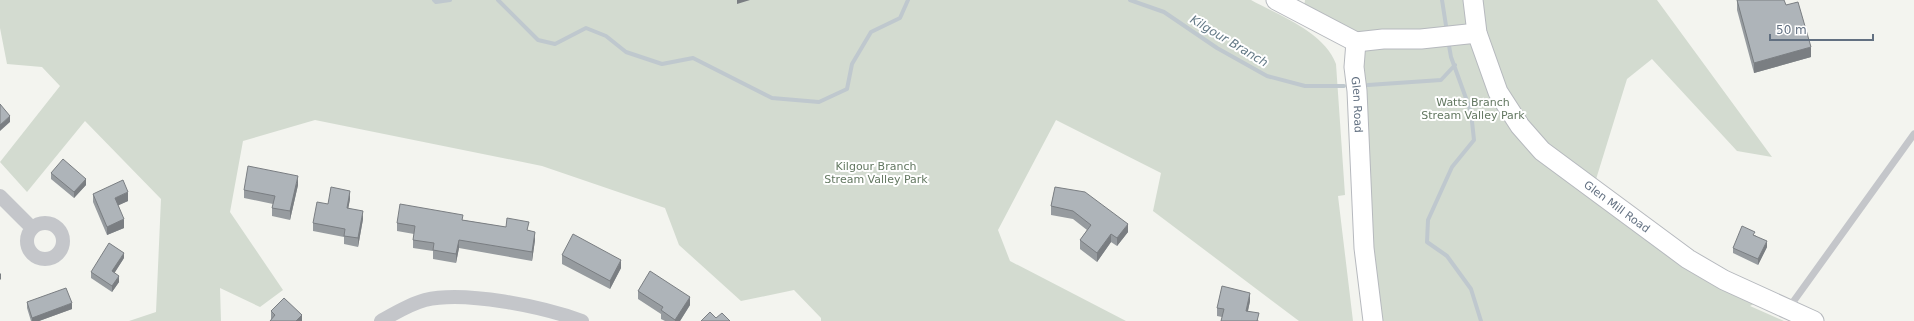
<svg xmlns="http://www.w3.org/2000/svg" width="1914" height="321" font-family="'DejaVu Sans',sans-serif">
<rect width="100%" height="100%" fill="#f3f4ef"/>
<path fill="#d3dbd0" d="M0 0H1251C1280 16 1324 32 1336 64L1345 195 1338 196 1353 321H1299L1153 211 1161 173 1056 120 998 230 1010 261 1126 321H821V318L794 290 741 301 679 245 665 208 542 166 315 120 243 141 230 212 283 290 260 307 220 288 221 321H129L156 312 161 199 85 121 27 192 0 162 60 86 42 67 7 64 0 28Z
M1305 0H1657L1772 157 1737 151 1652 59 1627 79 1593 189 1759 301 1750 306 1784 321H1373L1356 42 1303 14Z"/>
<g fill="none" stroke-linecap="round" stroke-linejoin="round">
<path stroke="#bfc8ce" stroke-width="4" d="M434 0 436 2 450 0
M498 0 538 40 555 44 586 28 606 36 626 52 662 64 693 58 772 98 819 102 847 89 852 64 871 32 900 18 908 0
M1130 0 1164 12 1217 48 1267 76 1305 86H1344
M1442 0 1447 32
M1448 40 1451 57 1471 112 1474 140 1452 167 1428 220 1427 242 1447 256 1471 289 1481 321
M1368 85 1441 80 1455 65"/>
<g stroke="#b6b9be" stroke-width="21">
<g id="secondary">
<path d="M1276 0 1356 42"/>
<path id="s1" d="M1473 0 1477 33 1498 92 1520 126 1542 151 1688 259 1724 280 1814 321"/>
<path id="s2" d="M1356 42 1354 67 1357 91 1364 248 1373 321"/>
<path d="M1356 42 1383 39H1421L1477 33"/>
</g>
</g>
<path stroke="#c4c6ca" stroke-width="7" d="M1788 309 1914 134"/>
<path stroke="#c4c6ca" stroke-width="14" d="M0 196 32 228
M27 241a18 18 0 1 1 36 0a18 18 0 1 1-36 0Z
M381 321C395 313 410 304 425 300 465 290 543 307 582 321"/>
<use href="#secondary" stroke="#fff" stroke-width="19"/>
</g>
<path fill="#969b9f" d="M1737 0 1786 5 1811 57 1754 73 1737 10Z
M51 173 86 185 74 198 51 179Z
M298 185 290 220 272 216V208L273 204 244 198V190Z
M1055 187 1128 232 1117 246 1111 242 1097 262 1080 249V240L1087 230 1073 219 1051 215V206Z
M93 194 128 201 118 205 124 228 107 235 93 202Z
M350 199 348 208 363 219 358 247 344 244V237L313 231V223Z
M463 220 529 231 535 240 532 261 459 248 456 263 433 259V251L413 248V240L414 234 397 231V223Z
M1755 235 1767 247 1758 265 1733 253V248Z
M562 255 621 268 610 289 562 264Z
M124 258 114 273 119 282 112 292 91 278V272Z
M638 291 690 305 680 321H665L661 319V314L638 299Z
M1250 301 1248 311 1259 321 1222 317 1217 316V308Z
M27 302 72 309 39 321H31L27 308Z
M271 311 302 321 271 320Z"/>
<path fill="#7a7e82" d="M737 0H750L737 4Z
M1811 47V57L1754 73V63Z
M10 116V122L0 131V125Z
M298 176V185L290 220V211Z
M86 179V185L74 198V192Z
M350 191V199L347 216V208Z
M128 192V201L115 207V198Z
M363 211V219L358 247V238Z
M124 219V228L107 235V227Z
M1128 224V232L1117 246V238Z
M535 232V240L532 261V252Z
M1111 234V242L1097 262V253Z
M459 240V248L456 263V254Z
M1767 241V247L1758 265V259Z
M124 253V258L112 277V271Z
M621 260V268L610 289V281Z
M1 273V279L0 280V274Z
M119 276V282L112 292V286Z
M1250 293V301L1246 319V311Z
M690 297V305L680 321H675V320Z
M72 303V309L39 321H32V318Z
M302 315V321H296Z"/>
<path fill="#aeb4b9" stroke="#7a7e82" d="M1737 0H1784L1786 5 1798 2 1811 47 1754 63Z
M0 104 10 116 0 125Z
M63 159 86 179 74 192 51 173Z
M248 166 298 176 290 211 272 208 275 196 244 190Z
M123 180 128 192 115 198 124 219 107 227 93 194Z
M331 187 350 191 347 208 363 211 358 238 344 236 345 229 313 223 317 202 328 204Z
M1055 187 1085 192 1128 224 1117 238 1111 234 1097 253 1080 240 1091 225 1073 211 1051 206Z
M400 204 463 215 462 220 506 227 507 218 529 222 527 230 535 232 532 252 459 240 456 254 433 250 434 243 413 240 415 226 397 223Z
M1742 226 1755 232 1753 235 1767 241 1758 259 1733 248Z
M573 234 621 260 610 281 562 255Z
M109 243 124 253 112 271 119 276 112 286 91 272Z
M650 271 690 297 675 320 661 310 663 307 638 291Z
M1222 286 1250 293 1246 311 1259 313 1257 321H1221L1224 309 1217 308Z
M66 288 72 303 32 318 27 302Z
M284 298 302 315 296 321H270L275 315 271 311Z
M710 312 716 318 722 313 730 321H701Z"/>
<g text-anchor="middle" stroke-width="4" stroke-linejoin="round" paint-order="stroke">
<g font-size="11" fill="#637861" stroke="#fff">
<text x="1473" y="106">Watts Branch<tspan x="1473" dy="13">Stream Valley Park</tspan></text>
<text x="876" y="170">Kilgour Branch<tspan x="876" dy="13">Stream Valley Park</tspan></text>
</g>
<g font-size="11" fill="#627081" stroke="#fff">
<text dy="4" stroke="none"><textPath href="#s2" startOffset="63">Glen Road</textPath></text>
<text dy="4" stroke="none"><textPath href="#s1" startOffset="263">Glen Mill Road</textPath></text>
</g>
<g font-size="12" font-style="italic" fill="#637986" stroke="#fff">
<text transform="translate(1229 41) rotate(31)" y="4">Kilgour Branch</text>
</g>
</g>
<path d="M1770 34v6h103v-6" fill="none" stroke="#627081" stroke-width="2"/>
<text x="1776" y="34" font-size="12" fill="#627081" stroke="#ffffff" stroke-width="3" paint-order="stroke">50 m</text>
</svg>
